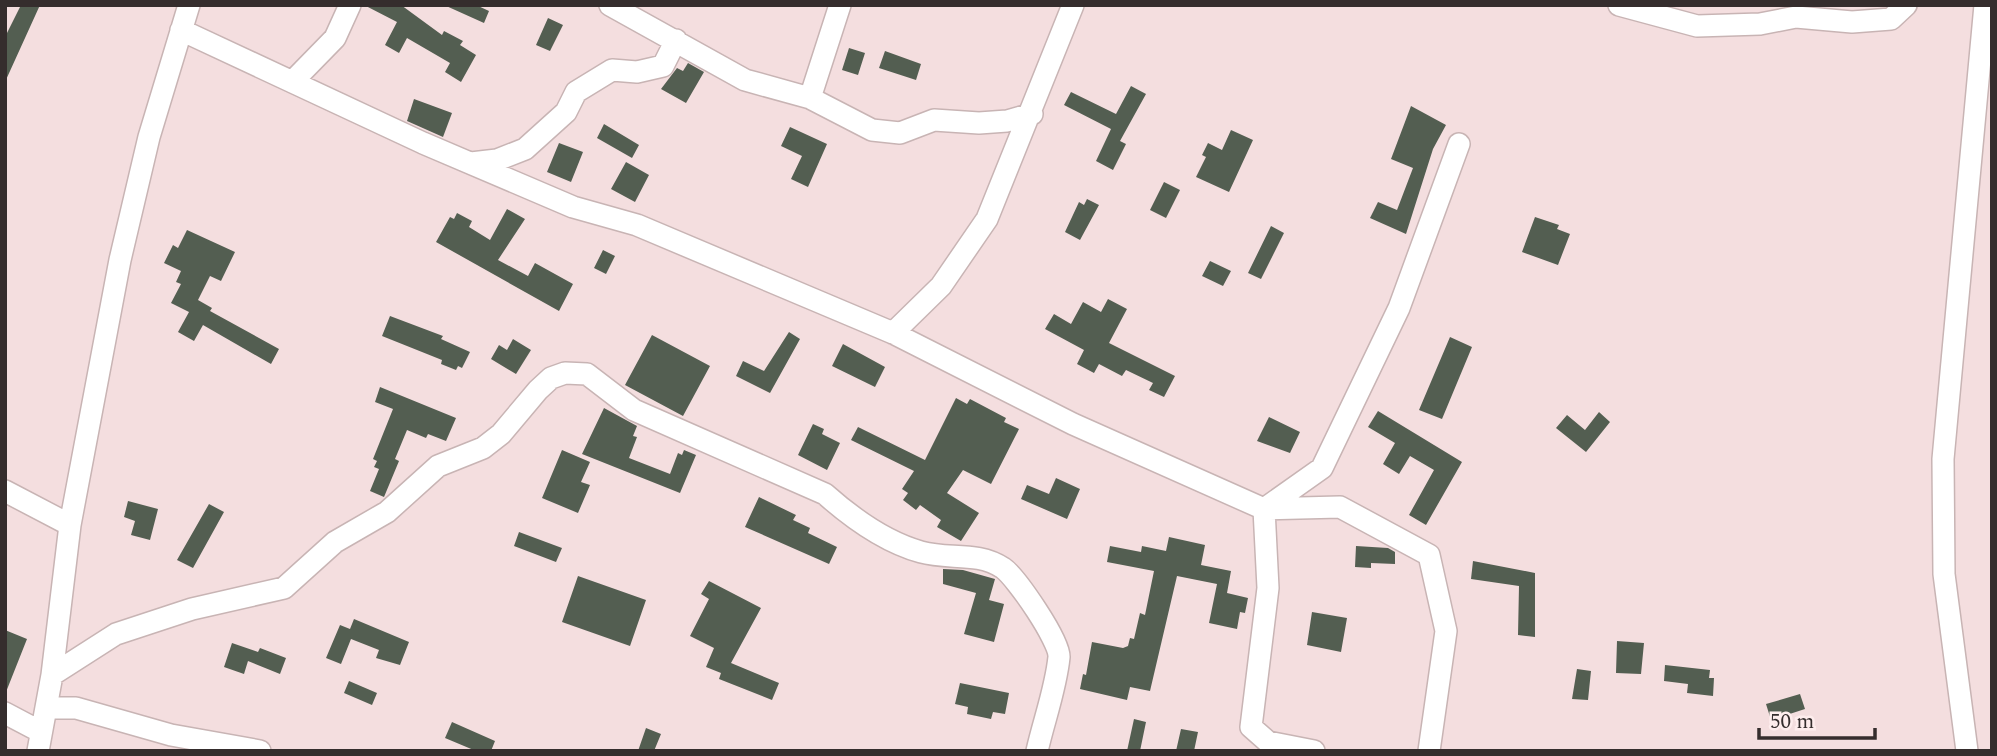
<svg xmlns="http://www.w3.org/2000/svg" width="1997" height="756" font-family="Spectral,serif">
<rect width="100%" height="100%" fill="#f4dedf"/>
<path fill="#535e51" d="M21 5H40L5 82V37Z
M364 5H401L442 35 444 31 463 41 460 45 476 55 461 82 445 72 450 63 407 38 399 53 385 45 397 22Z
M444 5H476L489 11 484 23Z
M548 18 563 25 550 51 536 45Z
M849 48 865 53 858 75 842 70Z
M885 51 921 64 916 80 879 68Z
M688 63 704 72 686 103 661 89 677 68 683 71Z
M1131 86 1146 94 1120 141 1126 144 1113 170 1096 161 1111 129 1064 105 1071 92 1116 114Z
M414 99 452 113 443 137 407 121Z
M1411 106 1446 125 1433 149 1406 234 1370 218 1378 202 1397 210 1413 168 1391 159Z
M604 124 639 145 632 158 597 138Z
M790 127 827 144 808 187 791 179 802 156 781 146Z
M1231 130 1253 140 1229 192 1196 177 1206 157 1202 155 1208 143 1222 150Z
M559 143 583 152 571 182 547 172Z
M626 162 649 175 635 202 611 189Z
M1164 182 1180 190 1166 218 1150 210Z
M1087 199 1099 205 1080 240 1065 232 1079 202 1084 205Z
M507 209 525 219 498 260 528 276 535 263 573 284 559 311 436 242 450 217 454 219 457 213 472 221 469 227 490 240Z
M1535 217 1559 225 1557 229 1570 234 1558 265 1522 252Z
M1271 226 1284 233 1261 279 1248 273Z
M187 230 235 252 221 281 210 276 198 300 212 308 210 311 279 349 271 364 203 325 194 341 178 332 189 312 171 303 181 284 176 282 181 271 164 263 173 245 178 248Z
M603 250 615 256 606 274 594 268Z
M1210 261 1231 271 1223 286 1202 276Z
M1108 299 1127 309 1109 343 1175 376 1164 397 1149 390 1153 383 1126 370 1122 376 1099 364 1094 373 1077 364 1084 350 1045 329 1054 314 1071 324 1083 302 1101 312Z
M390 316 443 336 441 339 470 352 462 368 458 366 456 370 441 364 442 360 382 336Z
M789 332 800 339 770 393 736 376 743 361 764 371Z
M652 335 710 366 683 416 625 385Z
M1450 337 1472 347 1442 419 1419 410Z
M513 339 531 350 516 374 491 359 499 345 507 350Z
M843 344 885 367 875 387 832 366Z
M380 387 456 418 446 441 428 434 426 438 407 430 395 459 399 461 384 497 370 491 379 469 374 467 377 461 373 459 393 409 375 402Z
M956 398 967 404 970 399 1006 418 1004 422 1019 429 991 484 963 470 947 493 979 513 961 541 937 527 941 520 920 505 916 510 903 500 908 493 902 489 914 471 851 440 858 427 925 460Z
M604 408 637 426 633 436 637 437 629 458 670 474 678 453 682 455 684 450 696 455 680 493 582 454Z
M1378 411 1462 462 1426 525 1409 515 1434 470 1410 456 1399 474 1383 464 1395 443 1368 427Z
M1599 412 1610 422 1586 452 1556 428 1567 415 1585 430Z
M1269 417 1300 432 1290 453 1257 441Z
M813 424 824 429 822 434 840 443 827 470 798 455Z
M562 450 590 462 581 482 590 485 578 513 542 498Z
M1056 478 1080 489 1067 519 1021 499 1027 485 1049 494Z
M759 497 796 515 793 520 810 528 808 533 837 547 829 564 745 527Z
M128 501 158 509 150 540 131 535 135 521 124 517Z
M209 504 224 512 193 568 177 560Z
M519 532 562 548 556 562 514 546Z
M1169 537 1205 545 1201 565 1231 571 1227 593 1248 598 1245 613 1240 612 1237 629 1209 623 1217 584 1177 576 1150 691 1130 687 1127 700 1080 689 1083 674 1086 675 1092 642 1123 648 1128 646 1130 638 1134 639 1140 613 1145 615 1154 571 1107 562 1110 546 1141 552 1142 546 1166 551Z
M1356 546 1388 548 1395 552V564L1371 563V568L1355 567Z
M1473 561 1535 573V637L1518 635 1519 586 1471 579Z
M943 569 963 570 995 579 989 600 1004 604 994 642 964 634 976 593 943 584Z
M578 576 646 600 630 646 562 622Z
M709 581 761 608 731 663 779 683 772 700 719 679 721 673 706 667 714 648 690 636 709 599 701 594Z
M1312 612 1347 618 1341 652 1307 645Z
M354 619 409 642 400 665 376 658 379 650 351 639 341 664 326 658 340 625 350 629Z
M5 630 27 639 6 692 5 691Z
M1617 641 1644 643 1641 674 1616 673Z
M232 643 258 652 260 648 286 658 280 674 248 661 244 674 224 667Z
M1665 665 1710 670 1709 678H1714L1713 696 1687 693 1688 684 1664 681Z
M1577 669 1591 671 1588 700 1572 699Z
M349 681 377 693 372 705 344 693Z
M960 683 1009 693 1005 714 993 712 991 719 967 714 968 707 955 704Z
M1800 694 1805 709 1771 720 1766 704Z
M1134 719 1146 722 1140 751H1127Z
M452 722 495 741 491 751H476L445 738Z
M646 728 661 734 654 751H638Z
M1181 729 1198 732 1194 751H1176Z"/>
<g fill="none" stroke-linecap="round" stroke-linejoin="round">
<g stroke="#c8b4b4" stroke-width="24">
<path id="minor" d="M610 5 745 80 810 98 872 130 900 133 934 120 979 123 1007 121 1032 114
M1619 5 1697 26 1760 24 1796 17 1852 22 1891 19 1906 5
M181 30 423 143 573 207 637 225 893 333 1073 424 1264 509 1340 507 1429 555 1446 631 1429 751
M293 81 335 38 350 5
M810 98 840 5
M471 163 497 160 525 149 566 112 576 92 612 70 637 72 663 66 676 40
M893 333 941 286 987 219 1073 5
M5 491 70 525
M52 675 116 634 192 609 284 588 335 542 387 512 438 466 483 448 501 434 538 390 551 378 565 373 587 374 634 410 825 494C852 518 885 542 921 552 949 560 977 551 1003 568 1016 577 1060 641 1059 657 1056 688 1044 720 1037 751
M46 708H76L171 735 260 751
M5 713 41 732
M38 751 52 675 70 525 120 260 149 137 189 5
M1314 751 1268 742 1251 727 1268 588 1264 509 1322 468 1399 308 1459 144
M1967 751 1944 574 1943 459 1985 5"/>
</g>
<use href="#minor" stroke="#fff" stroke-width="21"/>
</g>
<rect width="1997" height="756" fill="none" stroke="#352d2d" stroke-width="14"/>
<path d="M1759 728v10h116v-10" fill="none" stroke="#352d2d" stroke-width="3.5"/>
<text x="1770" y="728" font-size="21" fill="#352d2d" stroke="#feeded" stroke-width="5" paint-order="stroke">50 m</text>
</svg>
